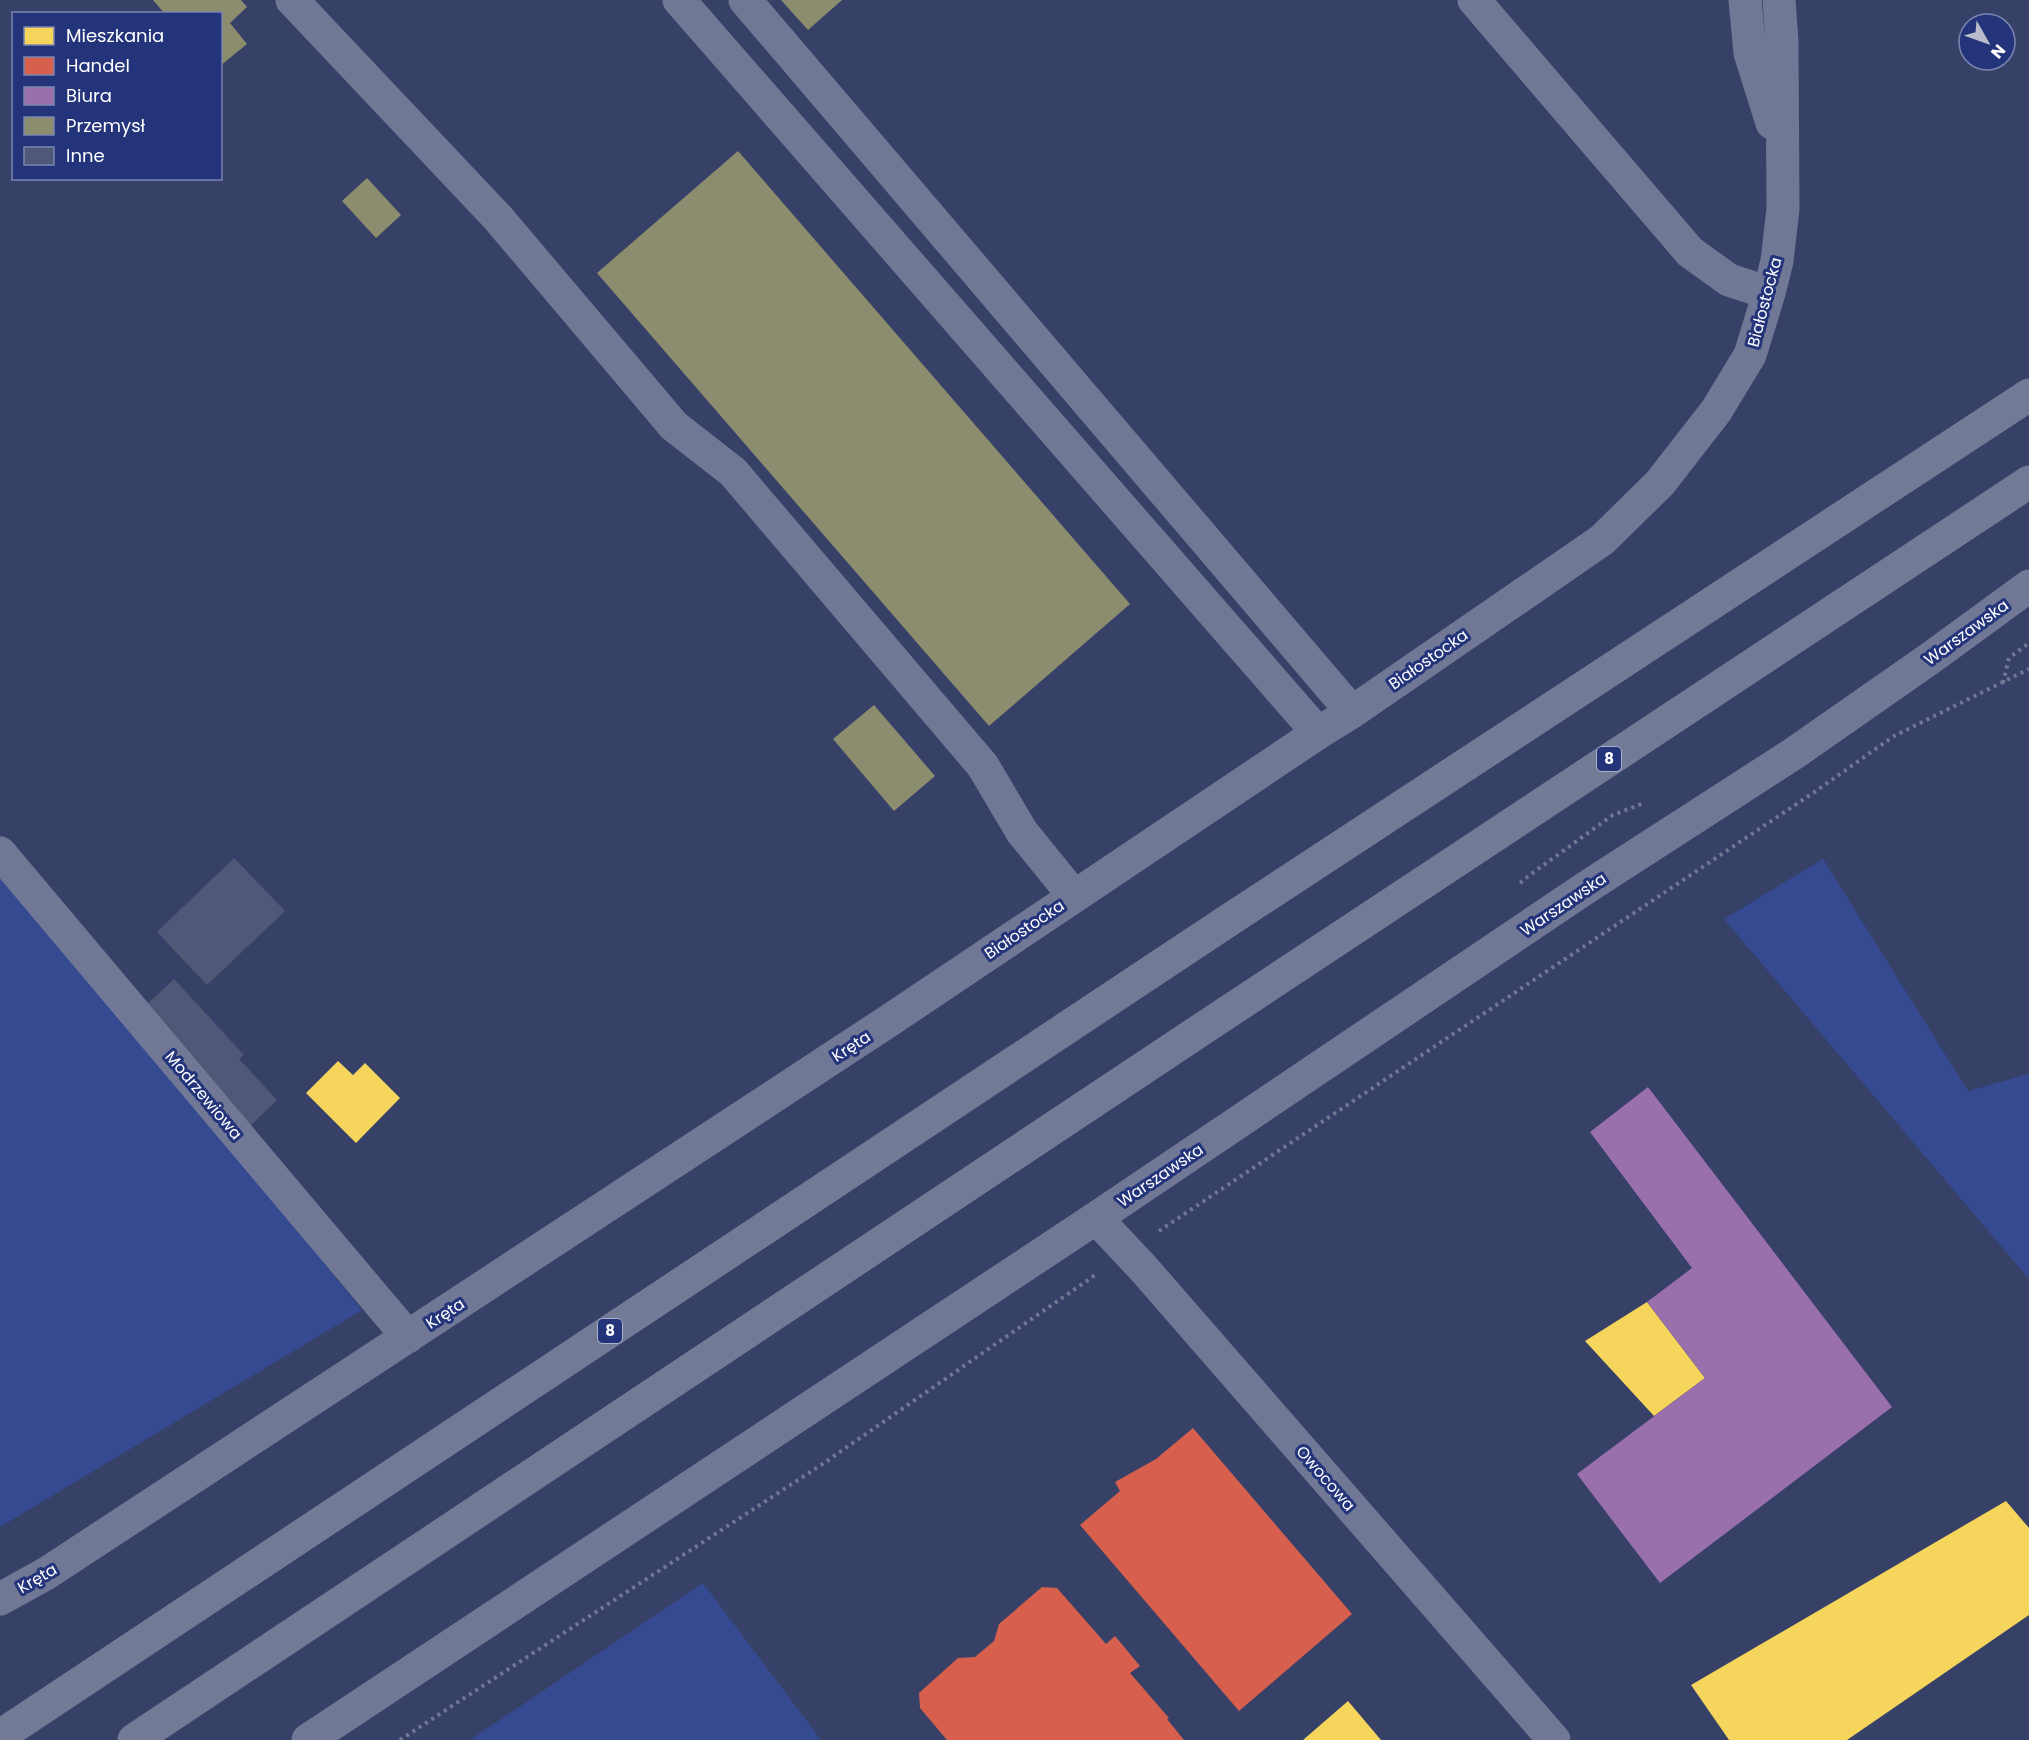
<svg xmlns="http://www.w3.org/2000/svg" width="2029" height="1740" font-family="Poppins,sans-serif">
<rect width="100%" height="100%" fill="#374167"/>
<path fill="#364a92" d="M1823 859 1968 1091 2029 1074V1279L1724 919Z
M0 861 362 1310 0 1527Z
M703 1583 821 1740H470Z"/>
<path fill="#f6d55c" d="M338 1061 353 1075 365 1063 400 1098 356 1143 306 1093Z
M1647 1302 1705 1378 1654 1416 1585 1341Z
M2006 1501 2029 1528V1615L1847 1740H1729L1691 1685Z
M1348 1701 1381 1740H1303Z"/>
<path fill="#d6604d" d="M1193 1428 1352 1614 1239 1711 1080 1525 1120 1491 1115 1482 1156 1459Z
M1042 1587 1057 1588 1106 1644 1115 1636 1140 1666 1130 1673 1169 1718 1167 1719 1184 1740H947L920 1708 919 1693 958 1658 975 1657 994 1641 999 1624Z"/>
<path fill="#9970ab" d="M1648 1087 1892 1407 1660 1583 1577 1474 1705 1378 1647 1302 1692 1268 1590 1132Z"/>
<path fill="#8c8c6e" d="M153 0H241L247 7 230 23 247 44 220 66V14H165Z
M781 0H842L808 30Z
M738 151 1130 604 989 726 597 273Z
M367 178 401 215 376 238 342 201Z
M874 705 935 776 894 811 833 739Z"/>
<path fill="#505877" d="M234 858 285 911 207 985 157 932Z
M174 979 244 1055 239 1059 277 1100 250 1126 143 1008Z"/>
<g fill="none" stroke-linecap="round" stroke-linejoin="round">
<path stroke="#717896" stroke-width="4" stroke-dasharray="3 4.5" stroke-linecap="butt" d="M2003 683 2009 658 2029 643
M1520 883 1531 874 1613 815 1644 803
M1159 1231 1816 791 1894 736 2029 669
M400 1740 824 1463 1098 1273"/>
<path stroke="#717896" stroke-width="33" d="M292 0 498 218 674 426 733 472 983 766 1022 832 1074 896
M679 0 1318 733
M745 0 1352 712
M1474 0 1690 252 1729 280 1769 293
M1745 0 1750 53 1772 123
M0 853 408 1337
M1096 1218 1143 1268 1554 1740
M0 1599 47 1573 887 1022 1318 733 1352 712 1602 540 1660 483 1716 411 1750 355 1769 293 1777 261 1783 209 1782 42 1779 0
M308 1740 1096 1218 1587 887 1793 754 1932 657 2029 586"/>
<path stroke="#737a96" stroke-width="33" d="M0 1736 1220 926 2029 395
M134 1740 1190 1037 2029 482"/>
</g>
<g text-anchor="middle" stroke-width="6" stroke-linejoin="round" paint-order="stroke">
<g fill="#23347b" stroke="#bdc2d7" stroke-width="1.5">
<rect x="1597" y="747" width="24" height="24" rx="4.5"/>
<rect x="598" y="1319" width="24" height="24" rx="4.5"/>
</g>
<g font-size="15" font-weight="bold" fill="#fff">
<text x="1609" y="764">8</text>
<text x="610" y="1336">8</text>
</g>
<g font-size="16" fill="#fff" stroke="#23347b">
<text transform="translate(1764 302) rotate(-75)" y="6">Białostocka</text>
<text transform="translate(1966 632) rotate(-36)" y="6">Warszawska</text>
<text transform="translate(1428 659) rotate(-35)" y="6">Białostocka</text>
<text transform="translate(1563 904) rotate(-34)" y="6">Warszawska</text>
<text transform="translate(1024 929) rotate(-34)" y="6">Białostocka</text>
<text transform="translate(851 1046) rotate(-33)" y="6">Kręta</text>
<text transform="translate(204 1095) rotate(50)" y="6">Modrzewiowa</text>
<text transform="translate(1160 1175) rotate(-34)" y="6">Warszawska</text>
<text transform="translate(445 1313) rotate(-33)" y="6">Kręta</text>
<text transform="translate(1326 1478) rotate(49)" y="6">Owocowa</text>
<text transform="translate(37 1578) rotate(-30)" y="6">Kręta</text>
</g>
</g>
<rect x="12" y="12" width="210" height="168" fill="#23347b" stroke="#7b85b0" stroke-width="1.5"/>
<rect x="24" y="27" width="30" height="18" fill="#f6d55c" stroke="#7b85b0" stroke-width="1.5"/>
<text x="66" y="42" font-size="18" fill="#ffffff">Mieszkania</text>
<rect x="24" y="57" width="30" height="18" fill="#d6604d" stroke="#7b85b0" stroke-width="1.5"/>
<text x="66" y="72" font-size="18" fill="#ffffff">Handel</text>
<rect x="24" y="87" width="30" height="18" fill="#9970ab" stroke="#7b85b0" stroke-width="1.5"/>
<text x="66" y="102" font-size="18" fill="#ffffff">Biura</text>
<rect x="24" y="117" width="30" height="18" fill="#8c8c6e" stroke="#7b85b0" stroke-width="1.5"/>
<text x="66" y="132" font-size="18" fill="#ffffff">Przemysł</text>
<rect x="24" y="147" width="30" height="18" fill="#505877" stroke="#7b85b0" stroke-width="1.5"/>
<text x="66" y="162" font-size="18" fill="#ffffff">Inne</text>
<g transform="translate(1987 42) rotate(130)"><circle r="28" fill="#23347b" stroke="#7b85b0" stroke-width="1.5"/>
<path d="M0-4.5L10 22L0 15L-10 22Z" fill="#b9bcca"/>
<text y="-9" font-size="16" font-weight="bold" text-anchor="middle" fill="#ffffff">N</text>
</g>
</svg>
